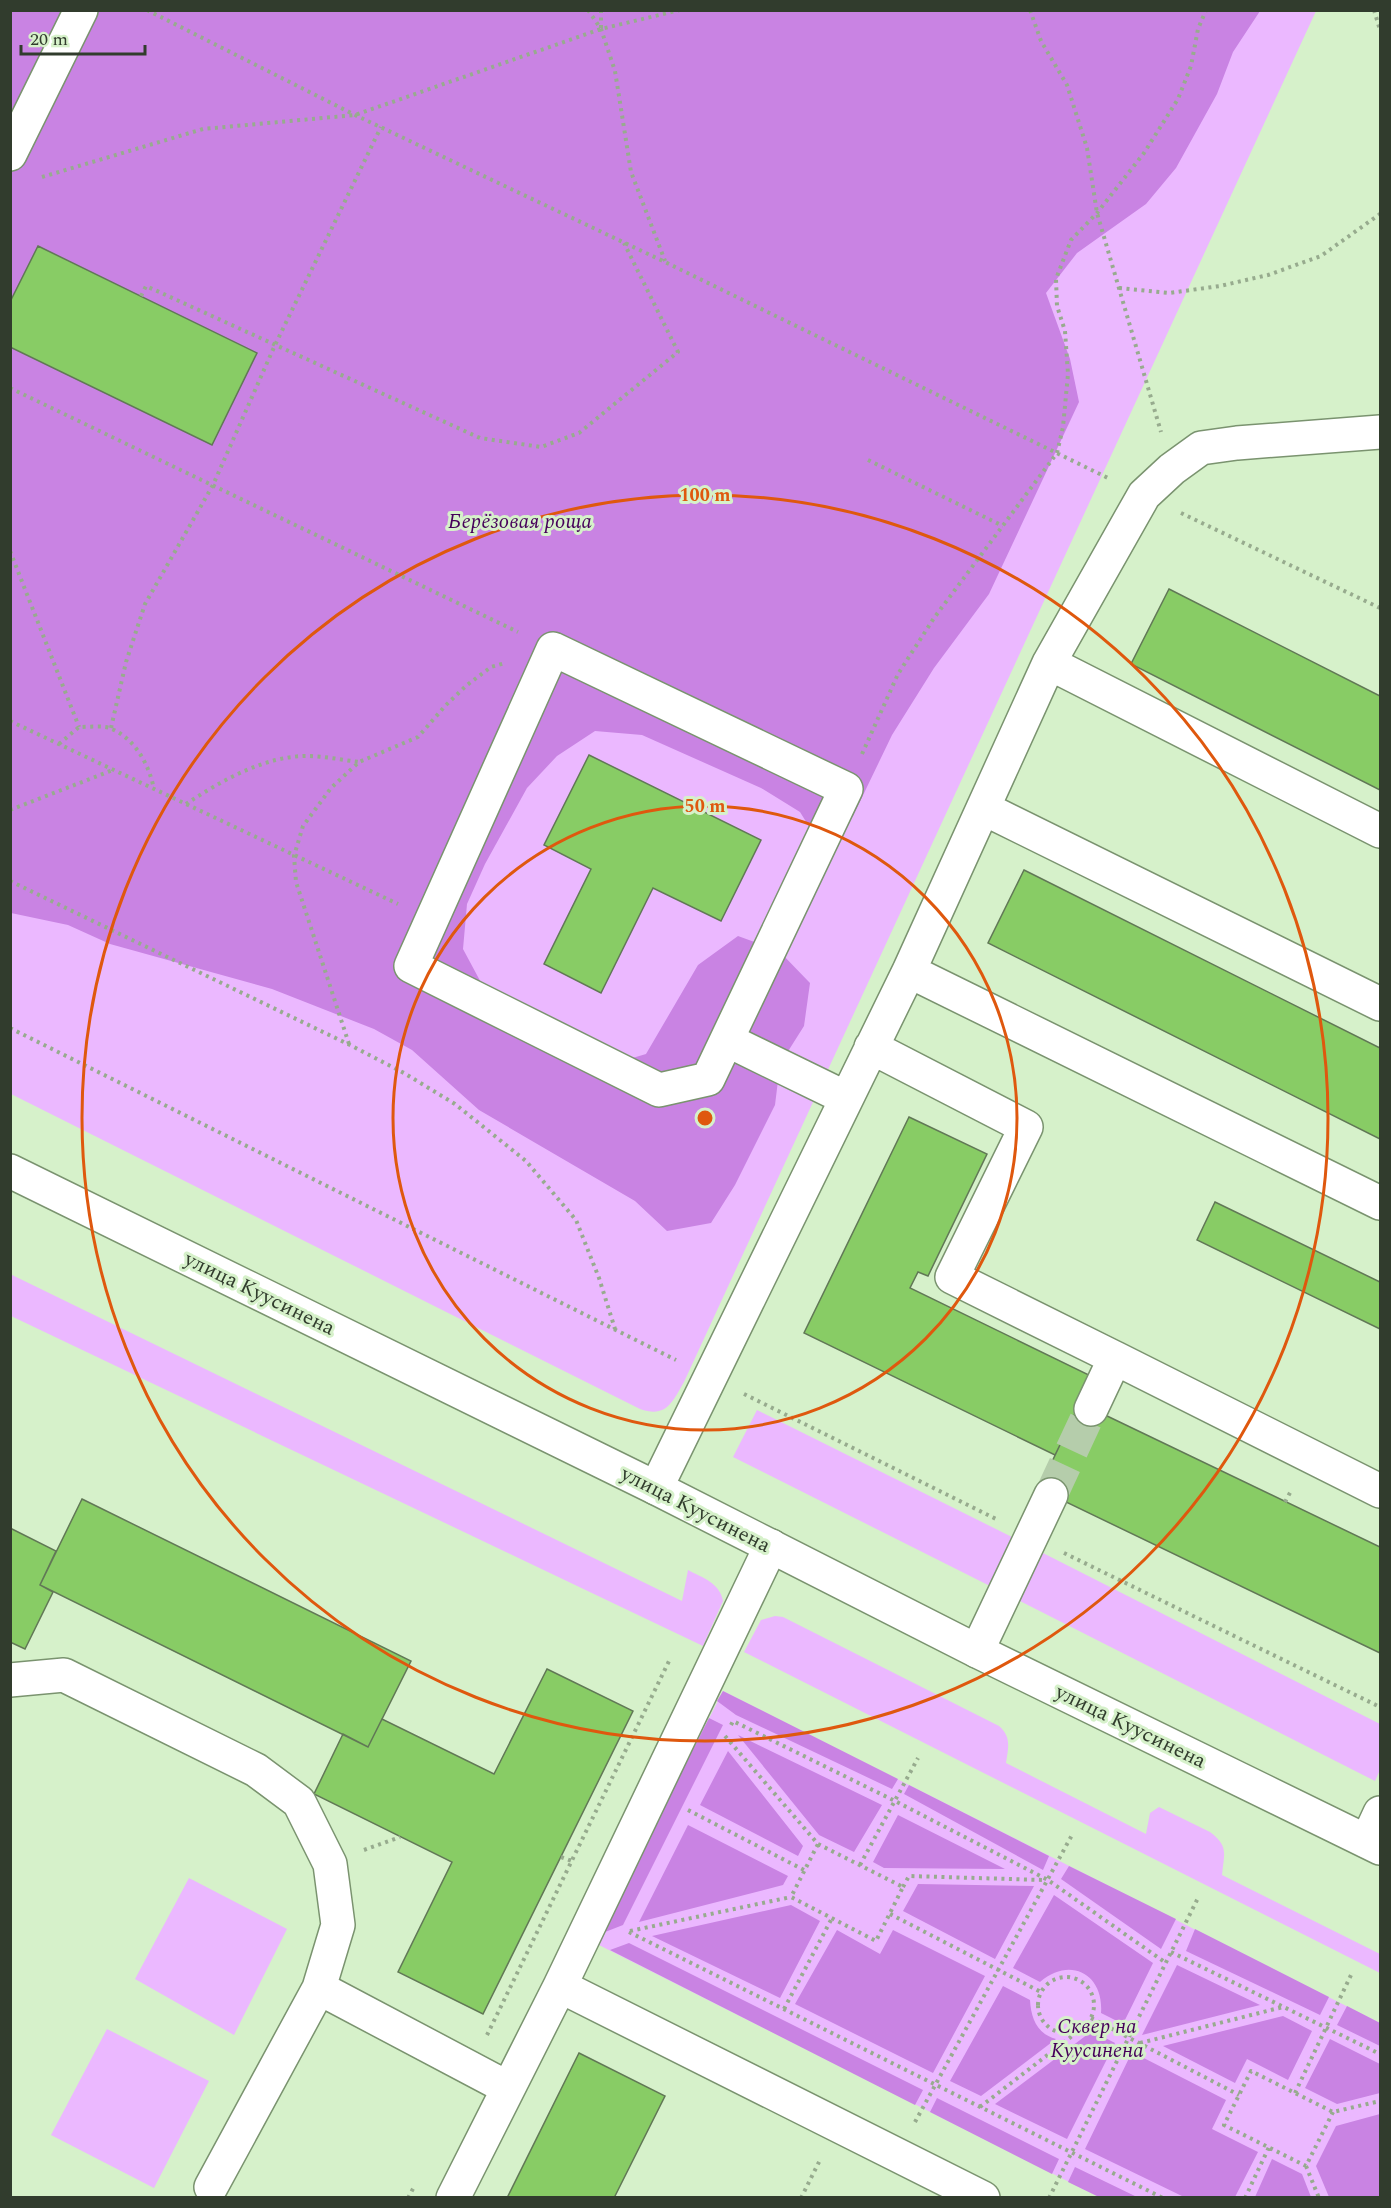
<svg xmlns="http://www.w3.org/2000/svg" width="1391" height="2208" font-family="Spectral,serif">
<rect width="100%" height="100%" fill="#d6f1ca"/>
<path fill="#ebb8ff" d="M10 11H1316L684 1382C672 1403 666 1418 640 1409L11 1094Z
M10 1274 682 1601 688 1570C703 1578 720 1583 723 1601L703 1646 11 1316Z
M757 1410 1014 1538 990 1586 733 1457Z
M1041 1552 1380 1724V1770L1375 1781 1016 1599Z
M775 1616 783 1617 999 1726C1012 1737 1008 1749 1006 1763L1146 1834 1150 1813 1159 1807 1210 1832C1229 1846 1224 1854 1222 1875L1380 1954V1973L744 1652 761 1620Z
M723 1691 1380 2023V2197H1099L595 1943Z
M189 1878 287 1929 234 2035 135 1979Z
M107 2029 209 2081 154 2188 51 2135Z"/>
<path fill="#c983e3" d="M10 11H1260L1233 52 1217 94 1176 168 1146 204 1077 253 1046 293 1070 359 1079 402 989 594 934 668 892 735 853 816 823 849 800 812 761 788 642 735 595 731 557 756 527 788 485 864 467 904 463 949 485 990 602 1067 646 1054 698 965 738 936 779 951 810 983 804 1026 780 1064 775 1105 735 1185 711 1223 667 1231 635 1201 479 1110 412 1050 374 1029 272 989 110 944 68 925 11 913Z
M723 1691 898 1779 892 1789 736 1715 717 1701Z
M709 1718 723 1725 623 1925 600 1934Z
M738 1735 882 1805 854 1852 819 1835Z
M728 1751 803 1846 798 1856 700 1805Z
M909 1785 1049 1856 1043 1870 904 1794Z
M898 1815 1005 1869 884 1868 873 1862Z
M688 1825 788 1876 783 1885 639 1922Z
M1069 1866 1176 1919 1161 1949 1061 1879Z
M918 1884 1034 1886 995 1959 903 1911Z
M1054 1895 1153 1963 1123 2024 1101 2013C1104 1974 1070 1956 1040 1982L1013 1968Z
M791 1905 820 1921 780 1998 652 1936Z
M1195 1929 1329 1997 1320 2015 1186 1951Z
M837 1930 880 1954 893 1930 985 1976 933 2073 795 2004Z
M629 1943 923 2090 915 2105 610 1950Z
M1177 1965 1260 2005 1142 2035Z
M1003 1986 1030 2000C1031 2018 1037 2034 1056 2039L981 2096 950 2081Z
M1347 2006 1380 2023V2046L1337 2025Z
M1283 2016 1312 2031 1288 2080 1247 2059 1235 2083 1163 2046Z
M1092 2031 1115 2043 1067 2139 995 2104Z
M1330 2039 1380 2064V2093L1337 2104 1305 2088Z
M1132 2052 1226 2100 1212 2129 1258 2152 1235 2197H1184L1085 2149Z
M937 2098 1059 2159 1052 2174 930 2112Z
M1380 2114V2197H1329L1316 2166 1336 2126Z
M1272 2159 1302 2174 1311 2197H1255Z
M1075 2167 1137 2197H1099L1068 2182Z"/>
<path fill="#88cc65" stroke="#617856" stroke-width="1.5" d="M38 246 257 353 212 445 10 347V302Z
M1169 589 1380 696V790L1131 664Z
M589 755 761 840 721 921 653 888 601 993 544 964 591 869 544 845Z
M1024 870 1380 1048V1139L988 943Z
M909 1117 987 1154 928 1276 918 1272 910 1288 1093 1377 1055 1455 804 1333Z
M1215 1202 1380 1282V1329L1197 1240Z
M1080 1403 1380 1547V1653L1039 1489Z
M82 1499 411 1661 368 1747 40 1585Z
M10 1528 56 1551 40 1585 53 1592 25 1649 10 1642Z
M547 1669 633 1711 483 2014 398 1972 452 1862 314 1794 343 1734 368 1747 382 1719 494 1774Z
M579 2053 665 2096 614 2198H507Z"/>
<g fill="none" stroke-linecap="round" stroke-linejoin="round">
<path stroke="#b5cdab" stroke-width="33" stroke-dasharray="33 16" stroke-linecap="butt" d="M1051 1495 1091 1409"/>
<g stroke="#7a936f" stroke-width="36">
<path id="minor" d="M10 154 81 10
M553 649 846 789 708 1079 659 1090 411 966Z
M1049 663 1380 831
M983 808 1380 1004
M909 971 1380 1203
M727 1040 846 1098
M871 1047 1026 1127 952 1277 1115 1358 1091 1409
M1115 1358 1380 1491
M656 1488 909 971 1049 663 1144 495 1172 469 1201 448 1237 443 1380 432
M977 1651 1051 1495
M10 1680 64 1675 256 1770 299 1802 330 1864 338 1925 319 1988 508 2088
M1367 1841 1380 1813
M560 1986 983 2198
M211 2187 319 1988
M453 2198 560 1986 771 1546"/>
</g>
<g stroke="#7a936f" stroke-width="36">
<path id="major" d="M10 1171 656 1488 977 1651 1380 1848"/>
</g>
<path stroke="#97ab8e" stroke-width="4" stroke-dasharray="3 4.5" stroke-linecap="butt" d="M147 10 355 115 665 262 1110 479
M588 10 601 29 615 71 631 172 665 261
M1030 10 1041 41 1067 85 1087 148 1097 213 1161 432
M1374 10 1380 30
M601 28V10
M42 177 203 129 355 115 601 29 680 10
M1119 288 1169 293 1220 286 1268 275 1321 256 1380 214
M141 296 146 286 480 438 541 447 579 433 678 352 624 243
M10 388 518 632
M868 460 1003 526
M1181 513 1380 608
M10 551 79 727
M10 721 398 904
M111 728 126 662 145 604 213 485 275 345 381 127
M59 744 79 727C89 727 104 725 112 729 136 740 149 765 154 789
M862 754 898 674 934 618 1057 453 1063 427 1068 374 1065 331 1057 306 1056 279 1071 240 1097 213 1144 153 1178 99 1191 66 1198 29 1206 10
M186 804C221 781 264 756 307 756 324 756 342 760 359 762
M10 810 113 770
M10 881 350 1045 404 1073 455 1104 526 1161 576 1220 599 1278 615 1329
M10 1028 676 1360
M349 1044 296 882 294 856 303 826 331 788 359 762 418 737 446 705 467 685 491 667 505 663
M744 1394 998 1520
M1285 1502 1292 1489
M1064 1553 1380 1707
M731 1725 733 1721 895 1801 1048 1880 1166 1963
M725 1736 818 1844 903 1887 876 1941 791 1897 818 1844
M688 1810 804 1870
M364 1850 400 1837
M561 1857 572 1861
M860 1865 918 1758
M903 1887 909 1876 1044 1880
M890 1914 1041 1992
M630 1931 791 1897
M629 1932 1163 2198
M1171 1952 1380 2054
M1038 2005a28 28 0 1 1 56 0a28 28 0 1 1-56 0Z
M784 2009 832 1918
M1091 2018 1239 2095
M487 2035 670 1659
M1140 2043 1283 2007
M1295 2093 1351 1975
M980 2107 1076 2033
M1333 2112 1306 2166 1224 2125 1251 2071 1333 2112 1380 2101
M915 2122 1072 1835
M1306 2166 1319 2198
M408 2198 415 2185
M801 2198 821 2158
M1049 2198 1198 1898
M1245 2198 1269 2147"/>
<use href="#minor" stroke="#fff" stroke-width="33"/>
<use href="#major" stroke="#fff" stroke-width="33"/>
</g>
<g fill="none" stroke="#df580e" stroke-width="3">
<circle cx="705" cy="1118" r="312"/>
<circle cx="705" cy="1118" r="623"/>
</g>
<g text-anchor="middle" stroke-width="6" stroke-linejoin="round" paint-order="stroke">
<g font-size="21" font-style="italic" fill="#46005a" stroke="#d6f1ca">
<text x="520" y="528">Берёзовая роща</text>
<text x="1097" y="2033">Сквер на<tspan x="1097" dy="24">Куусинена</tspan></text>
</g>
<g font-size="21" fill="#313c2d" stroke="#d6f1ca">
<text transform="translate(260 1293) rotate(26)" y="7">улица Куусинена</text>
<text transform="translate(696 1509) rotate(27)" y="7">улица Куусинена</text>
<text transform="translate(1131 1726) rotate(26)" y="7">улица Куусинена</text>
</g>
</g>
<circle cx="705" cy="1118" r="9" fill="#df580e" stroke="#d6f1ca" stroke-width="3"/>
<g font-size="18" text-anchor="middle" font-weight="bold" fill="#df580e" stroke="#d6f1ca" stroke-width="6" stroke-linejoin="round" paint-order="stroke">
<text x="705" y="501">100 m</text>
<text x="705" y="812">50 m</text>
</g>
<rect width="1391" height="2208" fill="none" stroke="#313c2d" stroke-width="24"/>
<path d="M21 45v9h124v-9" fill="none" stroke="#313c2d" stroke-width="3"/>
<text x="30" y="45" font-size="18" fill="#313c2d" stroke="#d6f1ca" stroke-width="4.5" paint-order="stroke">20 m</text>
</svg>
